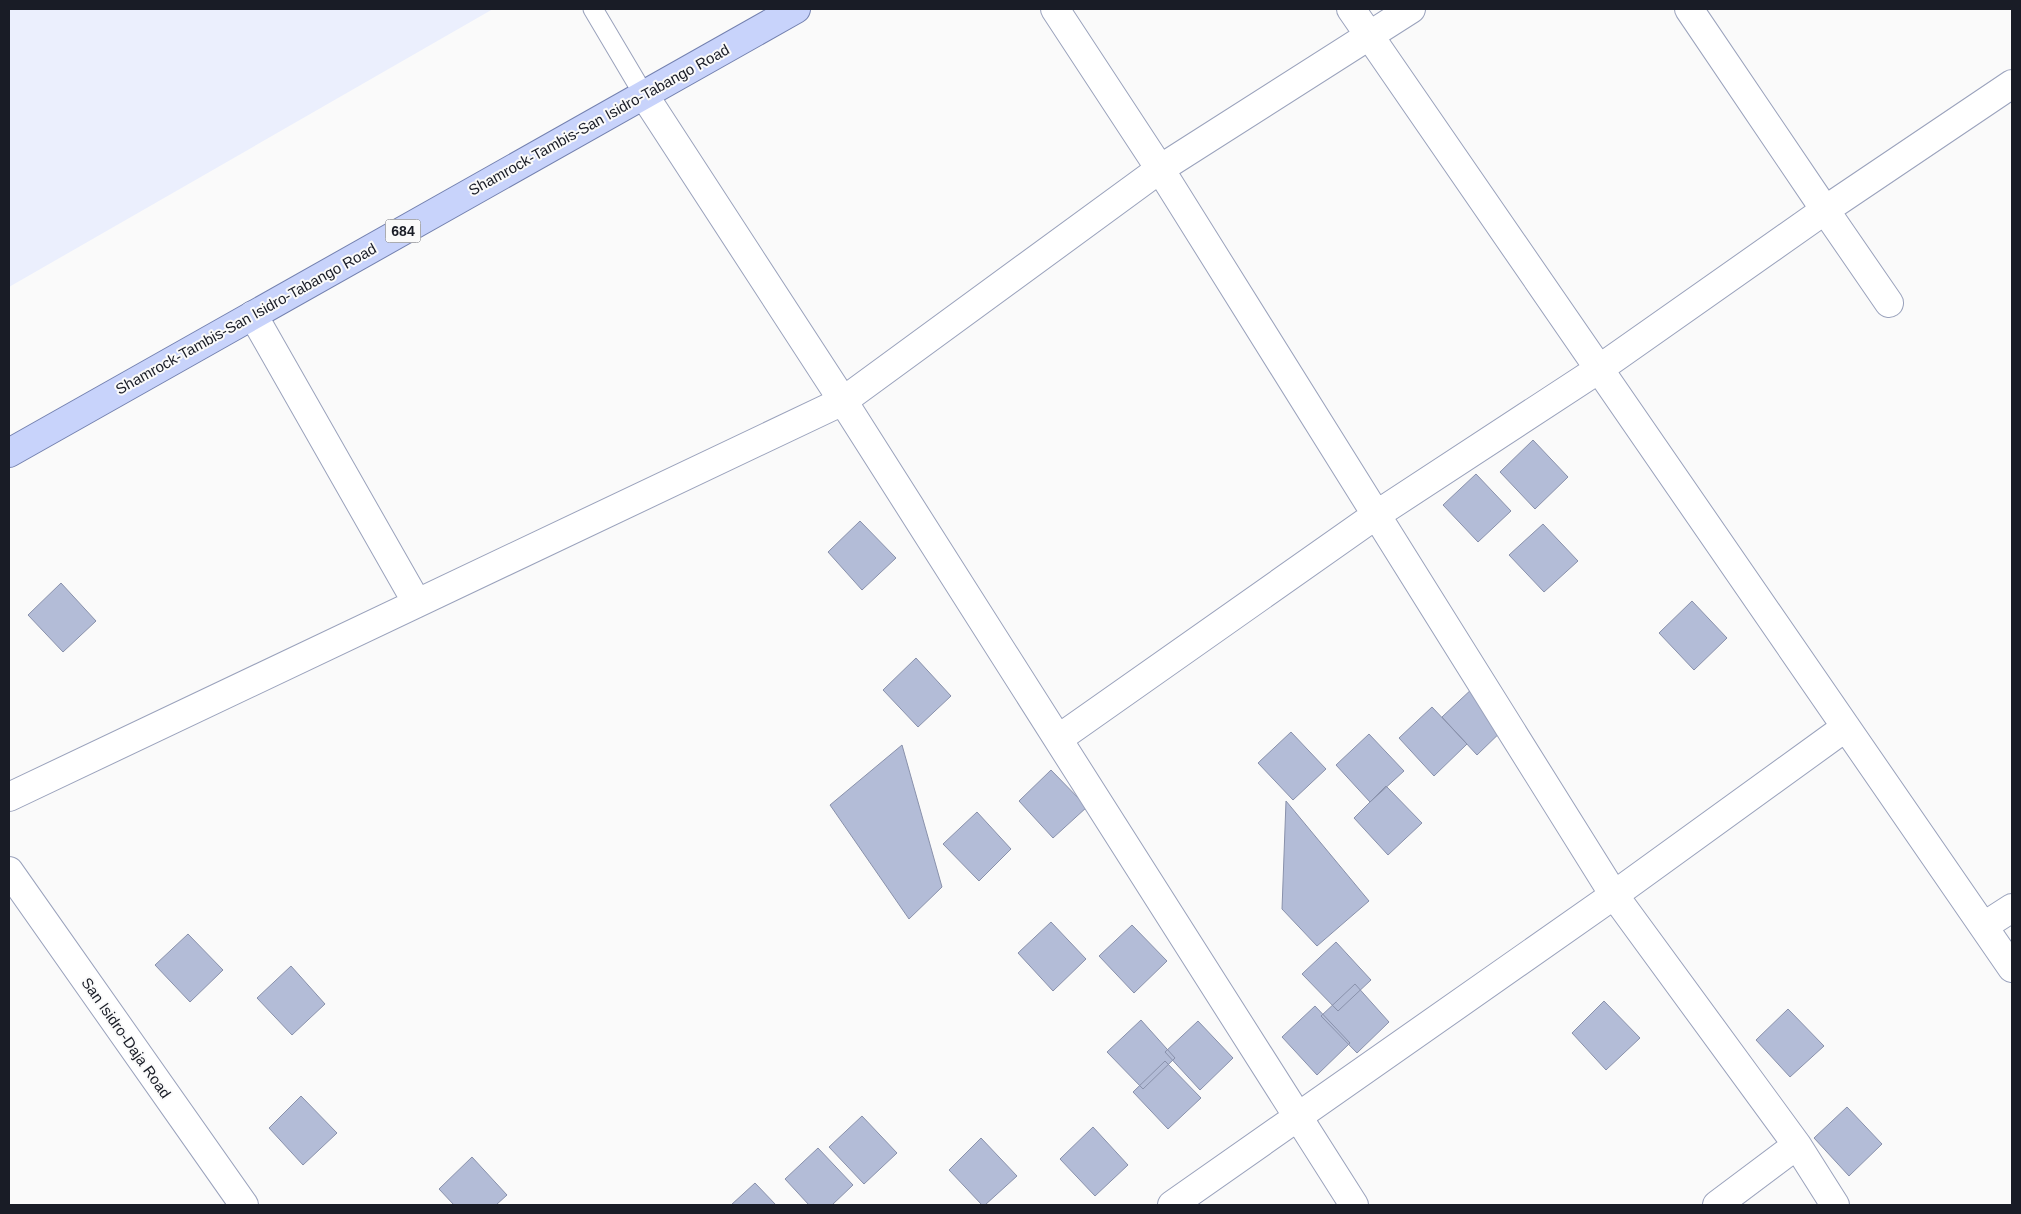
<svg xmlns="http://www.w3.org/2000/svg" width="2021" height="1214" font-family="Helvetica,sans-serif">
<rect width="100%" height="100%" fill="#fafafa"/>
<path fill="#ebeffd" d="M9 9H493L9 287Z"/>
<path fill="#b3bcd7" stroke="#8991ab" d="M1533 440 1568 477 1535 509 1500 472Z
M1476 474 1511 511 1478 542 1443 505Z
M860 521 896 558 862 590 828 552Z
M1543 524 1578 561 1544 592 1509 555Z
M61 583 96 621 63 652 28 615Z
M1692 601 1727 638 1694 670 1659 633Z
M916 658 951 696 918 727 883 690Z
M1475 686 1510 723 1477 755 1442 717Z
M1432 707 1467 744 1434 776 1399 738Z
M1291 732 1326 769 1293 800 1258 763Z
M1369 734 1404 771 1370 802 1336 765Z
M902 745 942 887 909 919 830 805Z
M1051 770 1087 807 1053 838 1019 801Z
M1386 786 1422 823 1388 855 1354 818Z
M1286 801 1369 901 1317 946 1282 909Z
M977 812 1011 849 979 881 943 844Z
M1051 922 1086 959 1053 991 1018 953Z
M1132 925 1167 961 1134 993 1099 956Z
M188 934 223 970 190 1002 155 965Z
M1336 942 1371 980 1338 1011 1302 974Z
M291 966 325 1004 292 1035 257 998Z
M1355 984 1389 1022 1357 1053 1321 1016Z
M1604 1001 1640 1038 1606 1070 1572 1033Z
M1315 1006 1350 1043 1317 1075 1282 1037Z
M1788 1009 1824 1046 1790 1077 1756 1040Z
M1141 1020 1175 1058 1143 1089 1107 1052Z
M1198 1021 1233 1058 1200 1090 1165 1052Z
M1165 1061 1201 1098 1168 1129 1133 1092Z
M301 1096 337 1133 303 1165 269 1128Z
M1847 1107 1882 1144 1849 1176 1814 1138Z
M862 1116 897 1153 864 1184 829 1147Z
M1093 1127 1128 1165 1095 1196 1060 1159Z
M981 1138 1017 1176 985 1205H982L949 1170Z
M818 1148 853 1185 832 1205H809L785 1179Z
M472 1157 507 1195 496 1205H454L439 1189Z
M755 1183 776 1205H731Z"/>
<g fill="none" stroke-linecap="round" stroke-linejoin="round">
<g stroke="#9aa2bc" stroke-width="21">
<path id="lane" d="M593 9 644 95"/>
</g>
<g stroke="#9aa2bc" stroke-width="30">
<path id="street" d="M1055 9 1160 169 1614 895 1797 1145 1717 1205
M1351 9 2012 968
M644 95 843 401 1354 1205
M1889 303 1825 210 2012 84
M253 315 417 603
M1058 739 1376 515 1599 369 1825 210 1689 9
M9 797 843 401 1160 169 1411 9
M1984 926 2012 908
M1797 1145 1835 1205
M1172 1205 1614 895 1846 727"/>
</g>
<g stroke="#9aa2bc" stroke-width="30">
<path id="secondary" d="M9 871 244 1205"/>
</g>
<g stroke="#7380af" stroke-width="30">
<path id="primary" d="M9 453 796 9"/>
</g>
<use href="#lane" stroke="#fff" stroke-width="19"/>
<use href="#street" stroke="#fff" stroke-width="28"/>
<use href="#secondary" stroke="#fff" stroke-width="28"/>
<use href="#primary" stroke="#c8d3fb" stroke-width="28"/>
</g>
<g text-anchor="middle" stroke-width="4" stroke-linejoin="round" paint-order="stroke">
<rect fill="#fafafa" stroke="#5c5f66" stroke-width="1" x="385.5" y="219.5" width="35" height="23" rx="4"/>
<g font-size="14" font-weight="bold" fill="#191c26">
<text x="403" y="236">684</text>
</g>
<g font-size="15" fill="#191c26" stroke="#fafafa">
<text transform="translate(599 120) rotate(-29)" y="5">Shamrock-Tambis-San Isidro-Tabango Road</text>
<text transform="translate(246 319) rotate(-29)" y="5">Shamrock-Tambis-San Isidro-Tabango Road</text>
<text transform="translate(126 1038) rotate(55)" y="5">San Isidro-Daja Road</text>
</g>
</g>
<rect width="2021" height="1214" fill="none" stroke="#191c26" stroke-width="20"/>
</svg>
